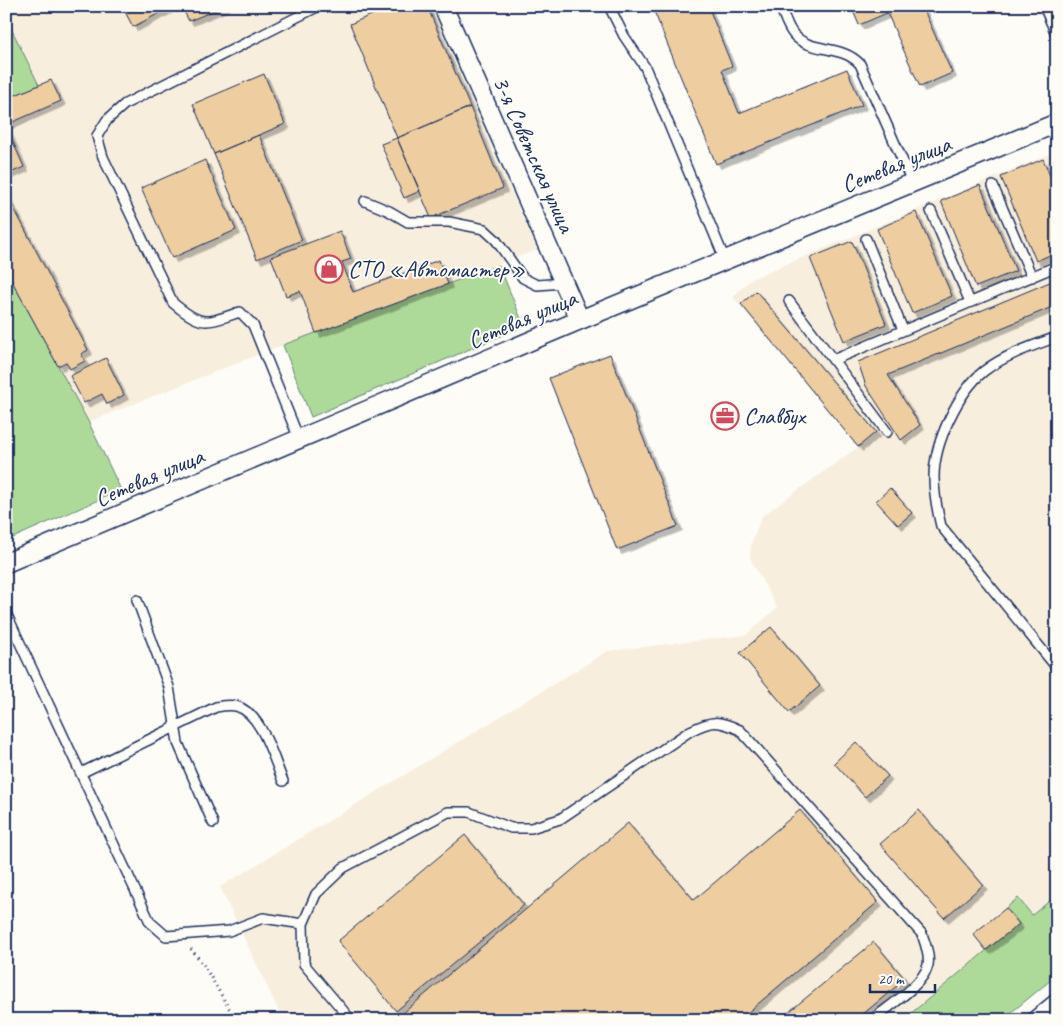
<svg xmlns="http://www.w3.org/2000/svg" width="1063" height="1026" font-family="Caveat,sans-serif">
<defs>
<filter id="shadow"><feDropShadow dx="4.5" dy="4.5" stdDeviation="0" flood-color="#0004"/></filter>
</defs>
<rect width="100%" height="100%" fill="#fdfcf7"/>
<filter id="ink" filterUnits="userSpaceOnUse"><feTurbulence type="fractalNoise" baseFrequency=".02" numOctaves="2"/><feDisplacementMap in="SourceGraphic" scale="10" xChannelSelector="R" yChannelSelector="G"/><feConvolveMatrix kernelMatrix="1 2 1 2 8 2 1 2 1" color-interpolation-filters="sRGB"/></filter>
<g filter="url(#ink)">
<path fill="#f8eedd" d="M6 6H430L537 250 283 345 88 422 6 270V99L39 85 6 18Z
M1057 151V895L1032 915 1018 898 1006 908 1019 924 903 1020H283L220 887 608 651 746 635 777 608 750 558 751 544 762 516 858 447 733 297 751 279Z"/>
<path fill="#aeda99" stroke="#64847c" d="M6 18 39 85 6 99Z
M499 265 524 326 311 417 283 345Z
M6 270 89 423 121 490 6 541Z
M1057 895V975L1002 1020H903L1018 924 1006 908 1018 898 1032 915Z"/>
<path fill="#eecda0" stroke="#1b2f5e" filter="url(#shadow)" d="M122 6H168L169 8 133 27Z
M181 6H225L189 21Z
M393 6H427L470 107 397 138 350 24Z
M652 6H708L732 66 722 70 739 113 847 69 862 105 716 164Z
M851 6H884L887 13 859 25Z
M884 6H922L952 73 920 87Z
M264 74 285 124 214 154 193 104Z
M51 80 61 101 6 125V99Z
M470 107 503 188 431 218 397 138Z
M6 126 24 167 6 175Z
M259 135 302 240 257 259 214 154Z
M397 138 420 191 404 198 381 144Z
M1043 159 1057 192V252L1036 261 1001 177Z
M205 160 236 230 172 258 141 188Z
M980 185 1016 271 976 287 941 201Z
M6 193 88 350 81 354 85 361 70 369 66 362 58 366 6 270Z
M916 212 952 296 912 313 877 229Z
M340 231 351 259 342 262 353 292 439 260 448 284 316 333 300 291 286 296 271 257Z
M852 241 886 324 844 341 810 258Z
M1057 279V305L888 375 920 425 901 440 866 386 858 362Z
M756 291 876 432 858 447 741 304Z
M610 354 678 526 617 550 549 378Z
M106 358 124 395 107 404 102 394 84 403 70 376Z
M890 488 912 513 898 525 876 501Z
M771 627 820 686 789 712 740 653Z
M856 742 888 776 865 797 834 763Z
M800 810 878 902 739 1020H407L402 1014 628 823 694 900Z
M919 810 983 885 944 918 880 844Z
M465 835 524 905 396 1011 338 941Z
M1006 908 1019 924 986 950 973 934Z
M874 942 905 979 856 1020H789L785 1015Z"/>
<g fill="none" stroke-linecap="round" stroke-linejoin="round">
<g stroke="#1b2f5e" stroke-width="12">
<path id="lane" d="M609 6 624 36 645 67 725 260
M780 6C784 15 787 27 794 35 810 53 841 44 860 64L912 182
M1044 6 1057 36
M993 186 1032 277
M365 201 389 211 408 222H449L484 229 496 240 523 278 537 285 564 283
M931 211 970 302
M866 239 903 330
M789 301 887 432
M1057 337C1032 346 1005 355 984 371 958 392 934 443 934 477 934 494 937 510 941 526L1057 668
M833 360 1057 266
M299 439 253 325 240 312C206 323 203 328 173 303L103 157 97 136 107 120 125 104 319 6
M137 600 169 687 178 743 213 823
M6 613 150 922 166 936 229 931 263 918 303 924
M81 773 216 707C222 706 230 705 236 706 262 713 273 758 283 781
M351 1020 304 964 303 924 316 894 343 868 448 812H469L511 828H531L560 819 690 731C712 720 718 720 740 730L922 934C925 943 930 955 928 965 924 984 888 1007 872 1020"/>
</g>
<g stroke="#1b2f5e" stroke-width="21">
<path id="street" d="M443 6 580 320
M6 563 580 320 1057 123
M1036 1020 1057 1003"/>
</g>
<path stroke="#1b2f5e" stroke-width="3" stroke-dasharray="1 4" stroke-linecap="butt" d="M191 949 203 964 236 1020"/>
<use href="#lane" stroke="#fdfcf7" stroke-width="9"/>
<use href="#street" stroke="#fdfcf7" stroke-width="18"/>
</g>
</g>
<defs>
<g id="shop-ring" transform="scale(1.4375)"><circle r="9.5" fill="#fdfcf7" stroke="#d1495b" stroke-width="1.5"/><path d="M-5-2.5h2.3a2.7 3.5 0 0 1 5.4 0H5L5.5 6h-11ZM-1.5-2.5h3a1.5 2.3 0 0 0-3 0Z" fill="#d1495b"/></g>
<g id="office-ring" transform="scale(1.4375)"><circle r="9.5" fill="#fdfcf7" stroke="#d1495b" stroke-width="1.5"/><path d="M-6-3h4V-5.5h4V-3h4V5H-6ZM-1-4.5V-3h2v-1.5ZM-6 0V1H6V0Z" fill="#d1495b"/></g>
</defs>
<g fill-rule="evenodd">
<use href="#shop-ring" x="329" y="269"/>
<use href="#office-ring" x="725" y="416"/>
</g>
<g text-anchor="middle" stroke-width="4" stroke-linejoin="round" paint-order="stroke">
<g font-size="24" fill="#1b2f5e" stroke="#fdfcf7">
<text transform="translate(534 154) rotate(66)" y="8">3-я Советская улица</text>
<text transform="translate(896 164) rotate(-22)" y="8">Сетевая улица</text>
<text transform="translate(522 319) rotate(-23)" y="8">Сетевая улица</text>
<text transform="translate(149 477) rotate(-23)" y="8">Сетевая улица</text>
</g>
<g font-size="24" fill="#1b2f5e" stroke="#fdfcf7" text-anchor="start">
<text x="348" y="277">СТО «Автомастер»</text>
<text x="744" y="424">Славбух</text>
</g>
</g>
<rect width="1063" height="1026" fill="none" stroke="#fdfcf7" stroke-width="25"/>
<rect x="12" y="12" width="1038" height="1001" fill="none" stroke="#1b2f5e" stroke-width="2" filter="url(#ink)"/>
<path d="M870 984v8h65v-8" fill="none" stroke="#1b2f5e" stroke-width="2.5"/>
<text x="878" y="984" font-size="15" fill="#1b2f5e" stroke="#fdfcf7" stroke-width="4" paint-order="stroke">20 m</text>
</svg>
